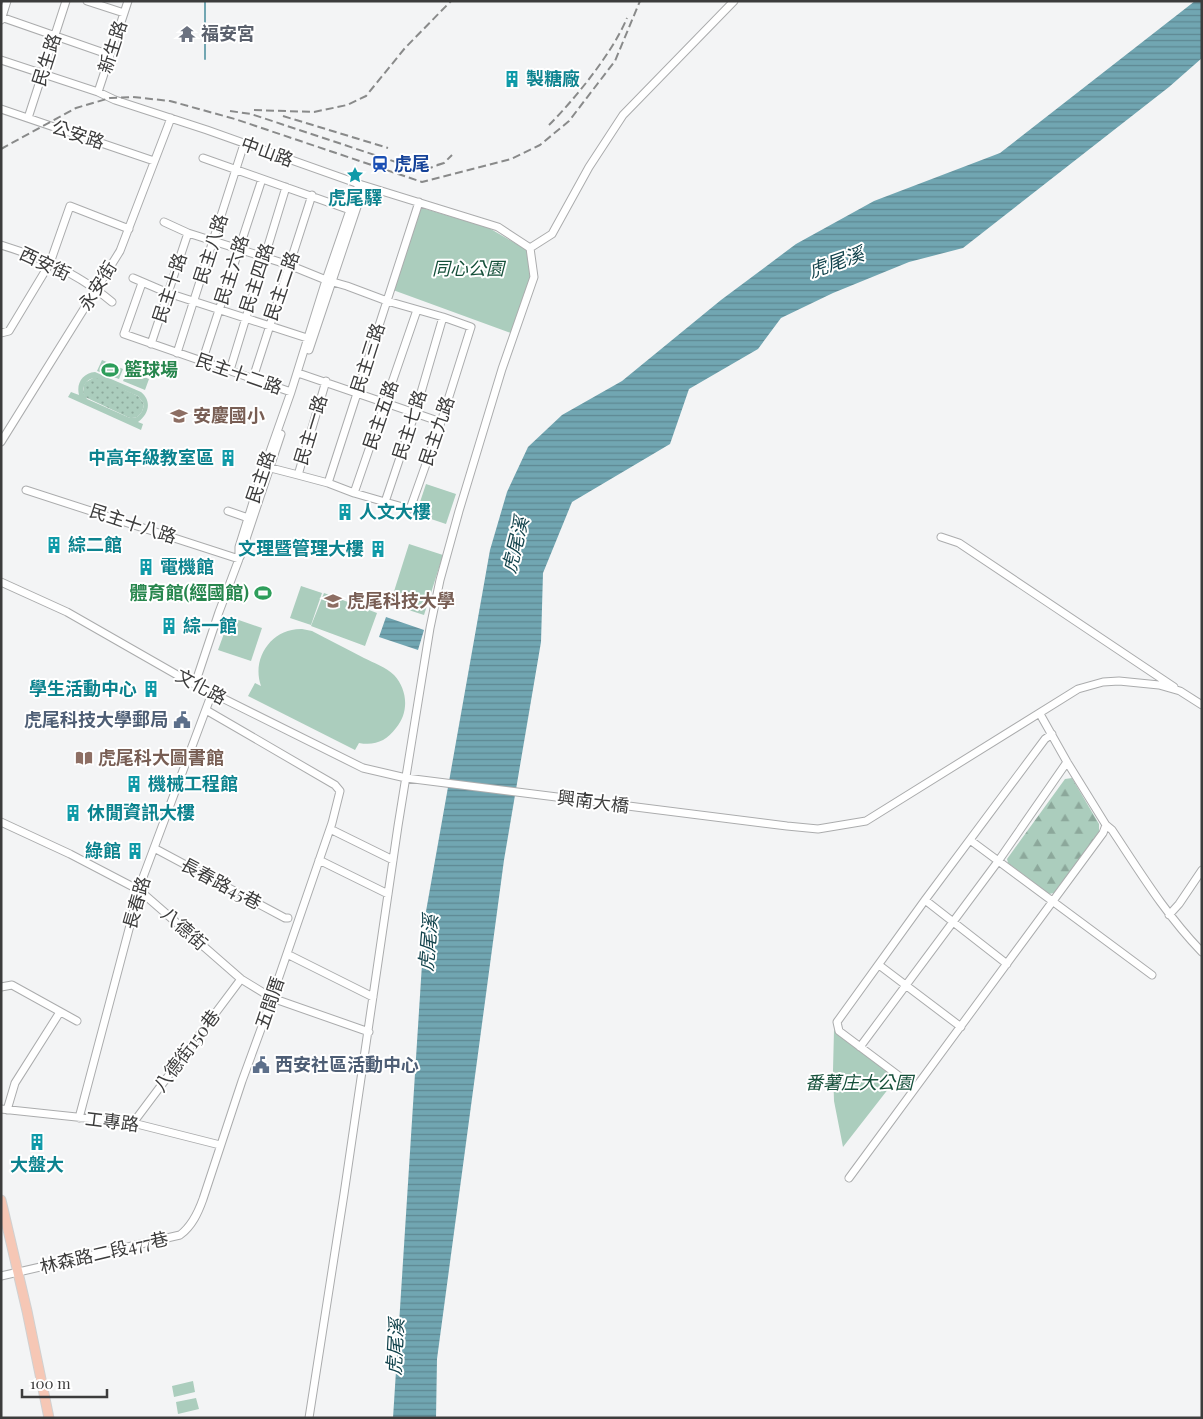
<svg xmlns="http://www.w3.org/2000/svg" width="1203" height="1419" font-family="'Playfair Display','Noto Sans TC',serif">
<defs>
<pattern id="grass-dots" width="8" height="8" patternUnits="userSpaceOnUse" patternTransform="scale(1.25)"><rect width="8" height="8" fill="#abcdbd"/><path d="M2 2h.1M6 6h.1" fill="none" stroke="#8ca89b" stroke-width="1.8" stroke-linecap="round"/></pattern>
<pattern id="forest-firs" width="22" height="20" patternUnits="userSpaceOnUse" patternTransform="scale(1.25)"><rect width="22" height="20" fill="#abcdbd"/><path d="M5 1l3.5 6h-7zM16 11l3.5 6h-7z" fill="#8ca89b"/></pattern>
<pattern id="water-rules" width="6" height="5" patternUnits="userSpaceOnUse" patternTransform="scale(1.25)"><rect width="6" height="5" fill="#71a6b2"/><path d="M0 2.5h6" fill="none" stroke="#5e8892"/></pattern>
</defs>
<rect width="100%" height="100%" fill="#f3f4f5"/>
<path fill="url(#grass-dots)" d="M93 378H99L138 396 144 404C143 412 139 419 130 418L85 397 83 392 84 385 86 382Z"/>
<path fill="url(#forest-firs)" d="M1072 778 1099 824V832L1054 893 1049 894 1008 863 1007 859 1065 779Z"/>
<path fill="#abcdbd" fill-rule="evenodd" d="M419 207 489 228 527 250 532 276 511 333 393 290Z
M102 360 123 369 119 379 97 371Z
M128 370 149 379 145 390 123 381Z
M95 372 141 392C152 401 149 414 138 422L143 424 141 430 68 397 71 392 79 395C76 383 83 373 95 372ZM96 378 138 396 144 404C143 412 139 419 130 418L87 399 83 392C83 384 88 378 96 378Z
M426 484 456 494 446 524 416 514Z
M409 544 443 555 424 615 390 604Z
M301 586 322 593 311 625 290 618Z
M324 593 377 613 365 646 311 626Z
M230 617 262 628 251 661 218 650Z
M302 629 312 631C329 640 347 649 364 658 374 663 386 667 394 675 408 690 409 713 396 728 386 741 375 746 359 743L355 750 248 696 255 683 261 686C251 658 272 628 302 629Z
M834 1030 896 1079 843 1147 834 1101 833 1070Z
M193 1381 195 1392 174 1397 172 1386Z
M196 1398 199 1409 178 1414 176 1402Z"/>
<path fill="url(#water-rules)" d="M1195 1H1202V58L1169 87 963 248 909 262 833 293 781 318 758 349 689 389 670 444 572 502 543 573 541 642 504 860 437 1359 436 1418H393L425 917 490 550 507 492 528 447 562 415 622 381 721 300 796 244 874 201 1000 153Z
M386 617 424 630 418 650 379 637Z"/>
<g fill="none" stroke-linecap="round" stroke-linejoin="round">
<path stroke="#71a6b2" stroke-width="2" d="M205 59V1"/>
<g stroke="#abacad" stroke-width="9">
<path id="minor" d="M87 1 124 13
M1 17 110 55
M1 20 7 1
M1 60 98 92 115 100 207 130 359 184 498 227 530 248
M98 92 128 1
M1 109 154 161
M28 118 66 1
M203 158 353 211
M164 222 188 233 289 265 326 280 347 286 387 301 443 317 471 327 441 422 410 509 385 502
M1 245C41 257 80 275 112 302
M530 248 552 234 589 167 623 115 734 1
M133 278 168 293 307 338
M142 283 124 334 291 392
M1 333 9 331 50 263 70 206 129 229
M151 344 188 233
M309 350 364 186
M177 353 244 144
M202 362 262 179
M230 370 286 187
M298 373 441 422
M253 378 312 195
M1 442 120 251 171 118
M267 467 298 475 326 381
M298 475 328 483 419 202
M328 483 354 493 417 310
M26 490 239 559
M354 493 385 502 415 413 443 317
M228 511 251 519
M941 537 959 543 1174 687
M240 557 281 434
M1 582 67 612 186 680 363 768 406 778 787 826 818 829 866 821 1078 689 1103 682 1119 681 1159 685 1180 691 1202 705
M195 684 219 612 239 559V547L260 480 291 392 326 280 359 184
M1 822 70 854 139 890 241 979 272 998 369 1032
M1106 825 1112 830C1140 872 1166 915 1202 952
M330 829 393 860
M970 840 1152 975
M154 848 285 918H288
M319 860 388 894
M925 900 1007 964
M1169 915 1179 904 1202 870
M287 954 373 997
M879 965 961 1027
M1 987 12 985 77 1021
M860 1047 999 860 1067 762
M915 1088 839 1031 837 1022 925 900 1045 739 1052 734
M1 1109 133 1123 220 1145
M7 1110 15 1083 60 1012
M79 1118 142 880 212 693
M133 1123 241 979
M849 1178 1103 833 1106 825 1067 762 1040 714
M1 1276 180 1235C192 1226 198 1213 203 1199L242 1081 261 1029 332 823 340 791 335 785 206 710
M309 1418 344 1194 398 826 430 628 440 580 459 511 502 369 534 277 530 248"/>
</g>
<g stroke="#d0d0d0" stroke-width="11">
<path id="major" d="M1 1200 27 1311 49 1418"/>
</g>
<use href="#minor" stroke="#fff" stroke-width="7"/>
<use href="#major" stroke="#f6c7b5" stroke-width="9"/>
<path stroke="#898a8a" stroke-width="2" stroke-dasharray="8 4" stroke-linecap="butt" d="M254 110 314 112 347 105 366 96 405 48 451 1
M230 111 251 114 414 168 427 169 444 163
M283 116 388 148
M549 125C575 99 613 52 627 18
M1 149 76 108 110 98 133 97 170 101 235 119 422 182 511 159 540 145 569 121 615 61 640 1
M437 165 444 163 452 155"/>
</g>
<defs>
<g id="temple-bare" transform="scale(1.35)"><path d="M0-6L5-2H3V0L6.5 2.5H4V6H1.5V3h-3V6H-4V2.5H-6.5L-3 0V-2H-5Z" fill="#6b7280" stroke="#fff" stroke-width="2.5" paint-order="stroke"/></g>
<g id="building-bare" transform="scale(1.35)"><path d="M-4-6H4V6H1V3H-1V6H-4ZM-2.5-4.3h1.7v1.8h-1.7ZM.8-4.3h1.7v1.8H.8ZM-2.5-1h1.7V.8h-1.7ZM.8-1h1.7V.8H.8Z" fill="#0f9aa8" stroke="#fff" stroke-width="2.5" paint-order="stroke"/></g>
<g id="station-bare" transform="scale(1.35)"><path d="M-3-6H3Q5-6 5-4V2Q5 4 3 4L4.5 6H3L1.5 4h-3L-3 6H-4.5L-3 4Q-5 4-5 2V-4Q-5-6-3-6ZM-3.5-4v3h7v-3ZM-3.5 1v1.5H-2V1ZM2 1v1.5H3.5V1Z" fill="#1a4fb4" stroke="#fff" stroke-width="2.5" paint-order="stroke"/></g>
<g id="sight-bare" transform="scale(1.35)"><path d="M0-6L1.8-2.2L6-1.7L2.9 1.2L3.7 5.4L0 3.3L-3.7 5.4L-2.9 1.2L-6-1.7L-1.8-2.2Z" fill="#0f9aa8" stroke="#fff" stroke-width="2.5" paint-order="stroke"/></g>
<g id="stadium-bare" transform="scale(1.35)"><path d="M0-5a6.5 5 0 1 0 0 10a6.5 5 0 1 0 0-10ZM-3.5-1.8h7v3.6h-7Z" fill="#2e9e5b" stroke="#fff" stroke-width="2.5" paint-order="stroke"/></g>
<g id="school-bare" transform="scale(1.35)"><path d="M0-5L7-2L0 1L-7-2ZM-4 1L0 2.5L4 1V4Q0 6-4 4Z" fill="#8d6e63" stroke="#fff" stroke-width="2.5" paint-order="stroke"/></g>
<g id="university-bare" transform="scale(1.35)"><path d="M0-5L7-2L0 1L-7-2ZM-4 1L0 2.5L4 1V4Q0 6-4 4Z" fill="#8d6e63" stroke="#fff" stroke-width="2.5" paint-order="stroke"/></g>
<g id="civic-bare" transform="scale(1.35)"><path d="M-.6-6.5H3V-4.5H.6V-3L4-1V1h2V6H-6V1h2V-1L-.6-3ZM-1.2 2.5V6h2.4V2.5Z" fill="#5c6f8a" stroke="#fff" stroke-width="2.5" paint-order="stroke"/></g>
<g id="library-bare" transform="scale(1.35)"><path d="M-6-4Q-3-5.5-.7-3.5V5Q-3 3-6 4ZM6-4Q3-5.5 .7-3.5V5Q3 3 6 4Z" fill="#8d6e63" stroke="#fff" stroke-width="2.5" paint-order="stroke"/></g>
</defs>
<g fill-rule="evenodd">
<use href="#temple-bare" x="187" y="34"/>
<use href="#building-bare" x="512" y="79"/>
<use href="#station-bare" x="380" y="164"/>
<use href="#sight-bare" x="355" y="175"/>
<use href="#stadium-bare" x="110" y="370"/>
<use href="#school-bare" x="179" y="416"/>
<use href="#building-bare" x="228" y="458"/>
<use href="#building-bare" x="345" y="512"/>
<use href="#building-bare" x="54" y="545"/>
<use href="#building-bare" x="378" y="549"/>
<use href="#building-bare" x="146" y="567"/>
<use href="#stadium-bare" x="263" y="593"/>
<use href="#university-bare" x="333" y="601"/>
<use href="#building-bare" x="169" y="626"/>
<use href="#building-bare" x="151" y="689"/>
<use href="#civic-bare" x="182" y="720"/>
<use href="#library-bare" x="84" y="758"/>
<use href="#building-bare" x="134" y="784"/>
<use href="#building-bare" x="73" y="813"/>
<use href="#building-bare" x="135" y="851"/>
<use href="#civic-bare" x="261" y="1065"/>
<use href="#building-bare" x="37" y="1142"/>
</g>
<g text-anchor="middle" stroke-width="4" stroke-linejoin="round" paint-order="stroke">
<g font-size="18" font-weight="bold" fill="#5b616d" stroke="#fff" text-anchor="start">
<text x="201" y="40">福安宮</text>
</g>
<g font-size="18" fill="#3c3c3c" stroke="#fff">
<text transform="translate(113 47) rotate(-72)" y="6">新生路</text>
<text transform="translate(47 60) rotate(-72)" y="6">民生路</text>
<text transform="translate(78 135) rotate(18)" y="6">公安路</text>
<text transform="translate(267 152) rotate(20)" y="6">中山路</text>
<text transform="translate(211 249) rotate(-72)" y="6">民主八路</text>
<text transform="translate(45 264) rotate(25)" y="6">西安街</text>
<text transform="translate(232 270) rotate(-72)" y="6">民主六路</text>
<text transform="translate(257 278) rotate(-72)" y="6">民主四路</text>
<text transform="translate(98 286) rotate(-58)" y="6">永安街</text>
<text transform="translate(282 286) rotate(-71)" y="6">民主二路</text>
<text transform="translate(170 288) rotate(-72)" y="6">民主十路</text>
<text transform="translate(368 358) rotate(-72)" y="6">民主三路</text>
<text transform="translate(239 374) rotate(19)" y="6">民主十二路</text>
<text transform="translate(381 415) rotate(-71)" y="6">民主五路</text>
<text transform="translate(410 425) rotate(-72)" y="6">民主七路</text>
<text transform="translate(311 430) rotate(-73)" y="6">民主一路</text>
<text transform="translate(437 431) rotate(-71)" y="6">民主九路</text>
<text transform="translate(261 477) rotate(-71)" y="6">民主路</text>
<text transform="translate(133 524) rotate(18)" y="6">民主十八路</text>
<text transform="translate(201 687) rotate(28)" y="6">文化路</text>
<text transform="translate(593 802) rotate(7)" y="6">興南大橋</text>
<text transform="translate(221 884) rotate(28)" y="6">長春路45巷</text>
<text transform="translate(137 903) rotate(-74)" y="6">長春路</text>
<text transform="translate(184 929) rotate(41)" y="6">八德街</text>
<text transform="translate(270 1003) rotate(-71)" y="6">五間厝</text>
<text transform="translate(187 1051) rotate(-53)" y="6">八德街150巷</text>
<text transform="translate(112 1122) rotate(7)" y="6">工專路</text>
<text transform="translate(104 1253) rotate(-13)" y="6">林森路二段477巷</text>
</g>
<g font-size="18" font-weight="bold" fill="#0d838f" stroke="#fff" text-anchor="start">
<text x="526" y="85">製糖廠</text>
<text x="355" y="204" text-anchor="middle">虎尾驛</text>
<text x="214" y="464" text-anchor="end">中高年級教室區</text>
<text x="359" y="518">人文大樓</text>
<text x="68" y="551">綜二館</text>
<text x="364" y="555" text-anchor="end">文理暨管理大樓</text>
<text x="160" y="573">電機館</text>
<text x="183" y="632">綜一館</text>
<text x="137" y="695" text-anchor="end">學生活動中心</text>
<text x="148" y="790">機械工程館</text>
<text x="87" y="819">休閒資訊大樓</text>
<text x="121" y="857" text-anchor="end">綠館</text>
<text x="37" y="1171" text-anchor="middle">大盤大</text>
</g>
<g font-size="18" font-weight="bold" fill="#164399" stroke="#fff" text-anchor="start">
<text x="394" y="170">虎尾</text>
</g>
<g font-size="18" font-style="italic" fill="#15503a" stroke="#fff">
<text x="468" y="275">同心公園</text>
<text x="859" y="1089">番薯庄大公園</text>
</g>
<g font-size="18" font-weight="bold" fill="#27864d" stroke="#fff" text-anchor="start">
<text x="124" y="376">籃球場</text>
<text x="249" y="599" text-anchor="end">體育館(經國館)</text>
</g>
<g font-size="18" font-weight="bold" fill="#785e54" stroke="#fff" text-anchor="start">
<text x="193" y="422">安慶國小</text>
<text x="347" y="607">虎尾科技大學</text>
<text x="98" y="764">虎尾科大圖書館</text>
</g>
<g font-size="18" font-weight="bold" fill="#4e5e75" stroke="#fff" text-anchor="end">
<text x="168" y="726">虎尾科技大學郵局</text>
<text x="275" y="1071" text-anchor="start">西安社區活動中心</text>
</g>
<g font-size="19" font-style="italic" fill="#12434c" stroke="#fff">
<text transform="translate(836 262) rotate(-19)" y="7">虎尾溪</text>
<text transform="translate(515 545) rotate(-76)" y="7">虎尾溪</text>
<text transform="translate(428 943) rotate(-85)" y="7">虎尾溪</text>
<text transform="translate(395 1347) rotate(-87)" y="7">虎尾溪</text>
</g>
</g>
<rect width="1203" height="1419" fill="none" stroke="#3c3c3c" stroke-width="5"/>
<path d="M22 1389v8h85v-8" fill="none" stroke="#3c3c3c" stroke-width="2.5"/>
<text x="30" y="1389" font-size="15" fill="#3c3c3c" stroke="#ffffff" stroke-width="4" paint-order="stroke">100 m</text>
</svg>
